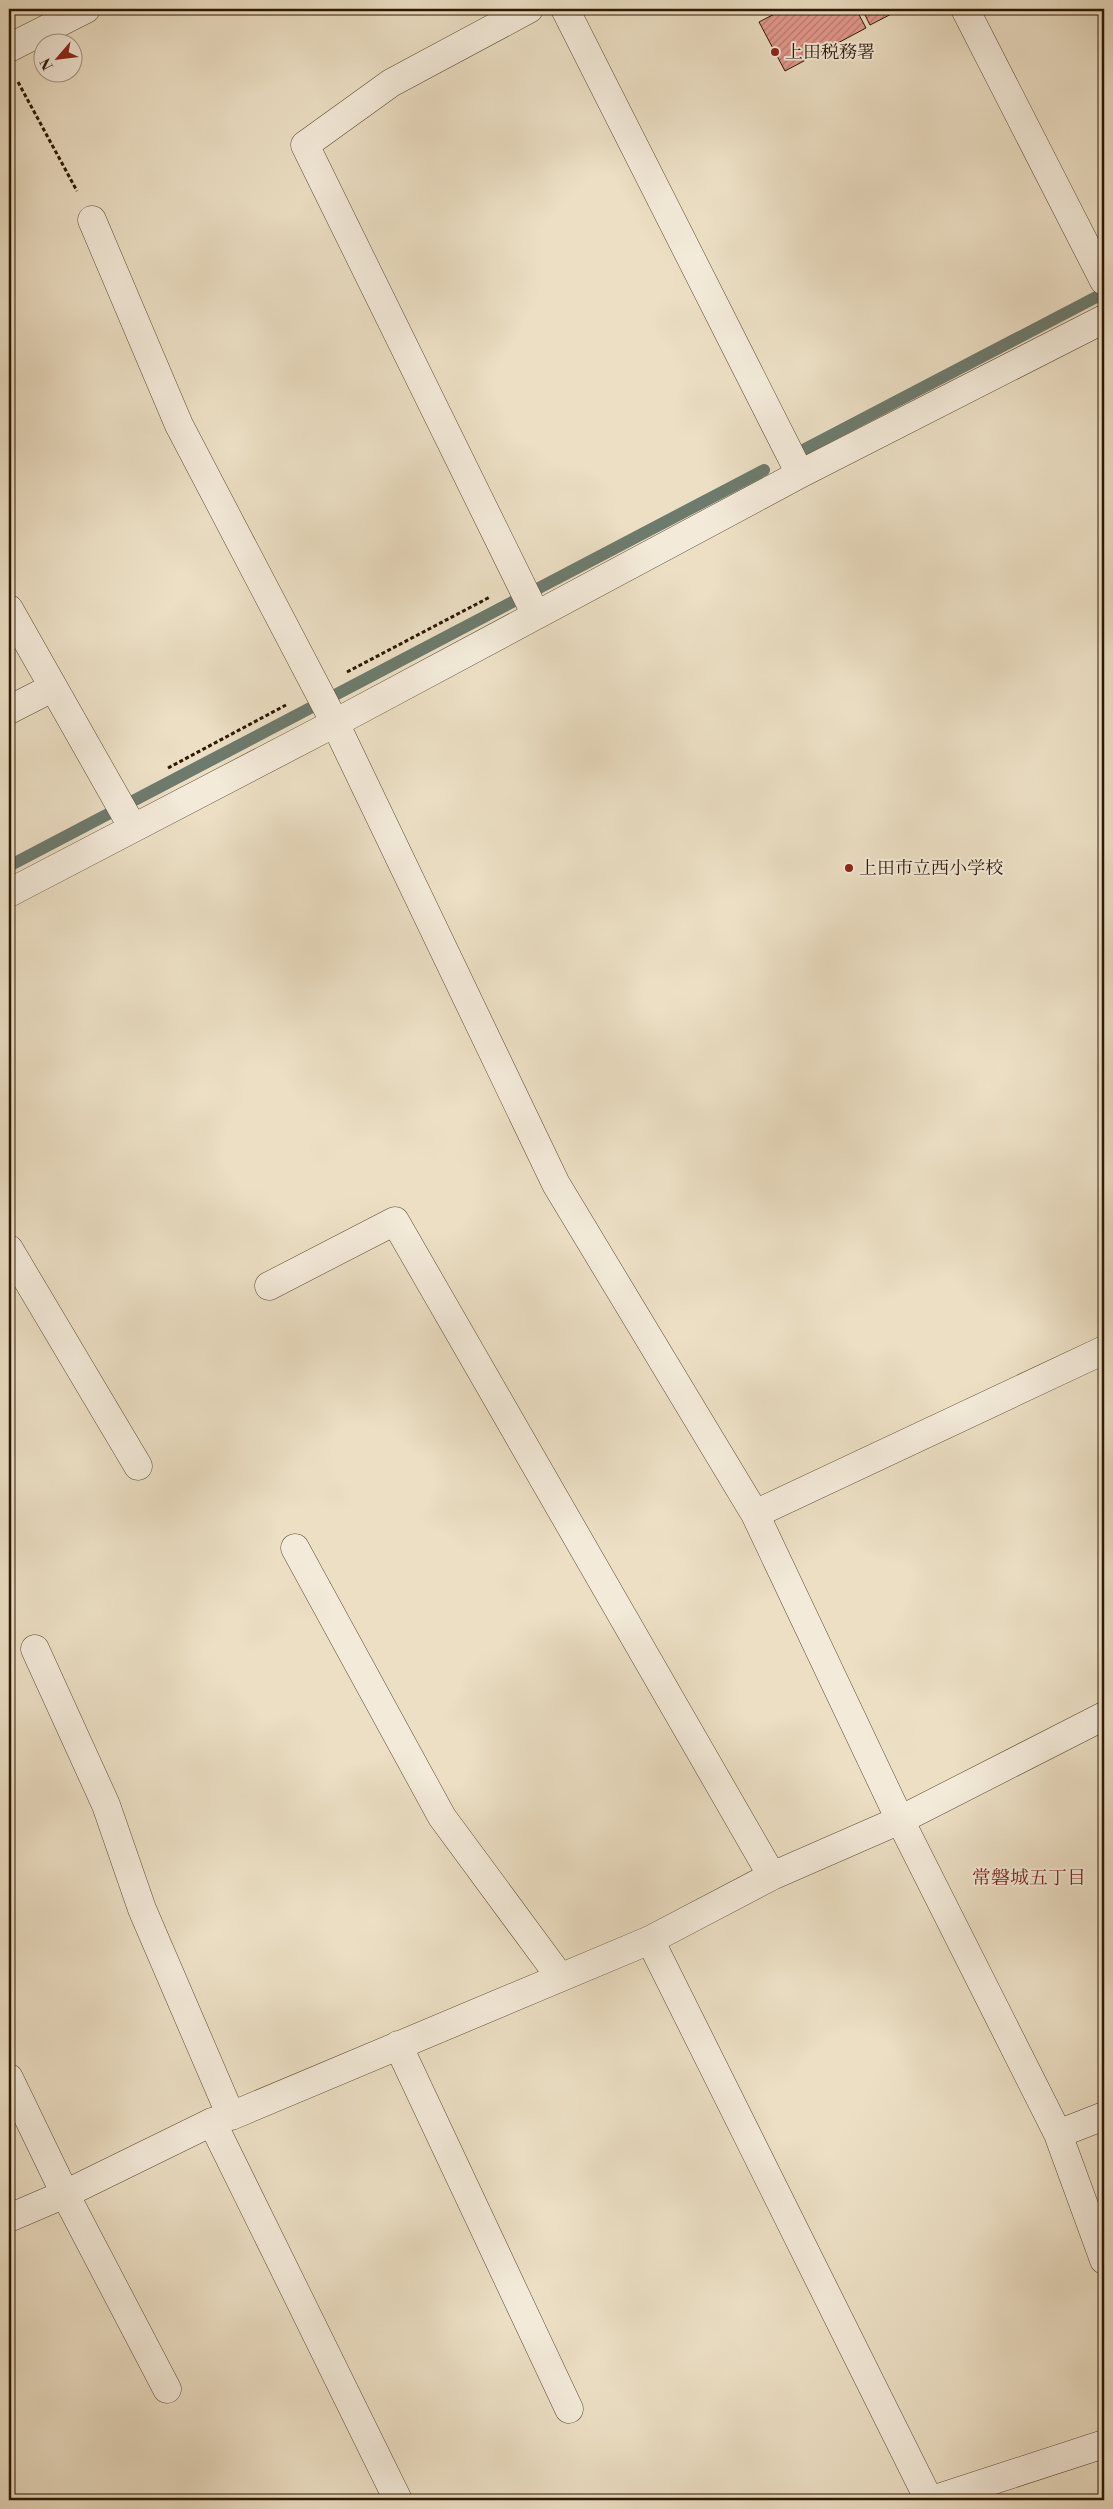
<svg xmlns="http://www.w3.org/2000/svg" width="1113" height="2509" font-family="'Libre Bodoni','Noto Serif JP',serif">
<defs>
<pattern id="building-hatch" width="6" height="6" patternUnits="userSpaceOnUse" patternTransform="scale(1.25)"><rect width="6" height="6" fill="#e49a8e"/><path d="M-1 1l2-2M0 6l6-6M5 7l2-2" fill="none" stroke="#b97d72"/></pattern>
</defs>
<rect width="100%" height="100%" fill="#ecdfc4"/>
<filter id="stains"><feTurbulence type="fractalNoise" baseFrequency=".004" numOctaves="4"/><feColorMatrix values="0 0 0 0 .2 0 0 0 0 .09 0 0 0 0 .02 0 0 0 .5 -.17"/></filter>
<radialGradient id="worn" r=".72"><stop offset=".6" stop-color="#630" stop-opacity="0"/><stop offset="1" stop-color="#630" stop-opacity=".3"/></radialGradient>
<g fill="none" stroke-linecap="round" stroke-linejoin="round">
<path stroke="#6d7b6d" stroke-width="12" d="M805 449 1104 293
M9 866 764 470"/>
</g>
<path fill="url(#building-hatch)" stroke="#2c1803" d="M784 9H856L866 28 785 71 759 22Z
M862 9H901L870 25Z"/>
<g fill="none" stroke-linecap="round" stroke-linejoin="round">
<g stroke="#5c4a33" stroke-width="29">
<path id="minor" d="M529 9 391 83 305 145 536 615
M565 9 800 474
M965 9 1104 281
M9 48 86 9
M92 220 179 425 335 723 556 1184 755 1514 900 1820 1058 2134 1104 2260
M9 609 133 828
M9 710 52 688
M9 893 335 723 800 474 1104 319
M9 1249 138 1466
M269 1286 395 1221 772 1876
M755 1514 1104 1350
M295 1548 442 1817 560 1977
M35 1649 106 1805 142 1909 231 2116
M650 1940 929 2500
M398 2045 569 2409
M9 2078 65 2194 167 2389
M212 2122 398 2500
M1058 2134 1104 2116
M9 2218 65 2194 212 2122 231 2116 650 1940 772 1876 900 1820 1104 1716
M932 2500 1104 2444"/>
</g>
<path stroke="#2c1803" stroke-width="3" stroke-dasharray="4 2.5" stroke-linecap="butt" d="M18 82 77 191
M347 672 490 597
M168 768 286 705"/>
<use href="#minor" stroke="#f3ead9" stroke-width="28"/>
</g>
<g fill="#8f2418" stroke="#f3ead9" stroke-width="2">
<circle cx="775" cy="52" r="5"/>
<circle cx="849" cy="868" r="5"/>
</g>
<g text-anchor="middle" stroke-width="4" stroke-linejoin="round" paint-order="stroke">
<g font-size="18" fill="#2c1803" stroke="#f3ead9" text-anchor="start">
<text x="785" y="58">上田税務署</text>
<text x="859" y="874">上田市立西小学校</text>
</g>
<g font-size="19" fill="#7a1f14" stroke="#f3ead9">
<text x="1029" y="1884">常磐城五丁目</text>
</g>
</g>
<rect width="1113" height="2509" fill="none" stroke="#ecdfc4" stroke-width="30"/>
<rect x="10" y="10" width="1093" height="2489" fill="none" stroke="#2c1803" stroke-width="2.5"/>
<rect x="15" y="15" width="1083" height="2479" fill="none" stroke="#2c1803"/>
<g transform="translate(58 58) rotate(242)"><circle r="24" fill="#f3ead9" stroke="#a39683"/>
<path d="M0-4L9 19L0 12L-9 19Z" fill="#8f2418"/>
<text y="-8" font-size="14" font-weight="bold" text-anchor="middle" fill="#2c1803">N</text>
</g>
<rect width="100%" height="100%" filter="url(#stains)"/>
<rect width="100%" height="100%" fill="url(#worn)"/>
</svg>
